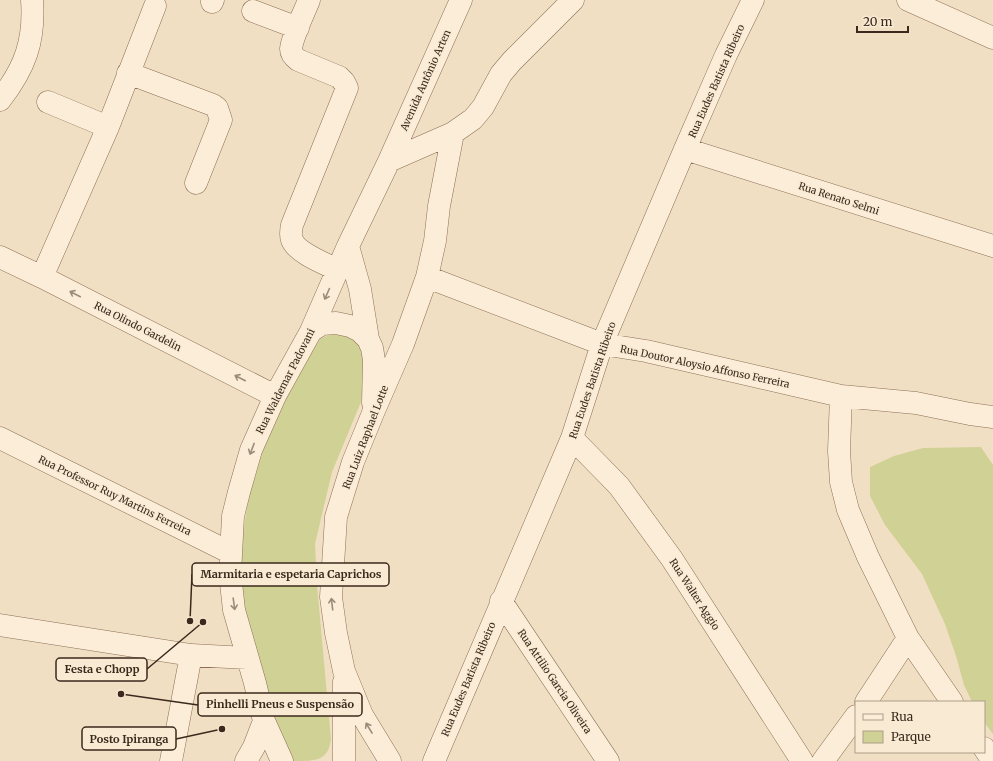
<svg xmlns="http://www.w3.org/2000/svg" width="993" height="761" font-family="Merriweather,serif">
<rect width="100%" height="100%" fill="#f1dfc3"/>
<path fill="#d0d195" d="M329 335H339L348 337 356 342 363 350 367 359 361 402 332 472 315 544 317 585 331 739C328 761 317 761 293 761L288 756 281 746 242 599 241 544 249 496 269 432 301 368 320 339Z
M981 447 993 465V734L984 722V702H972L964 685 956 656 945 624 922 574 885 525 870 496V467L894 456 923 448Z"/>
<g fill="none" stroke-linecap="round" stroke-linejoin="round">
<g stroke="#8d6f58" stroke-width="23">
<path id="minor" d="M309 0C304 13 292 37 291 49 291 54 294 57 298 60L339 77 344 82 347 88 292 225C291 230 290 235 292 240 297 253 326 264 338 270
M908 0 993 38
M212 2 213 0
M253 11 298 28
M128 73 213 105 217 108 221 120 196 183
M0 100C25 68 35 41 32 0
M48 102 108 127
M685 149 993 246
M389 161 453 133 473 119 483 107 501 74 512 61 573 0
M348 246 360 289 368 339 372 348 374 360 373 403
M0 257 42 277 275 396
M42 277 108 127 155 6
M427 277 602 344 646 351 841 396 916 403 970 414 993 417
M311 331 322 324 336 323 350 326 360 331 368 339
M841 396 839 451 841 482 848 510 868 557 908 638 952 702
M0 438 231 553
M572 438 619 486 672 559 802 761
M501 601 608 761
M0 625 191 655 247 658
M866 702 908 638
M264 721 282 761
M984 748 993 761
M171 761 191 655
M246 761 254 747 264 721 255 683 234 610 230 574 233 516 239 492 251 450 275 396 311 331 348 246 389 161 461 0
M344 761V682
M390 761 362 715 344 671 336 633 331 597 336 517 353 462 373 413 403 344 427 277 435 241 439 206 453 133
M434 761 572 438 602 344 685 149 726 55 753 0
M823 761 856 716"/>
</g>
<use href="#minor" stroke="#fbedd7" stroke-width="22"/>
</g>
<defs><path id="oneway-shaft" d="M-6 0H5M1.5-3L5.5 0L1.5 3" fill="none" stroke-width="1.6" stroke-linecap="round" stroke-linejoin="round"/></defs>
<g stroke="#9c8b7a">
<use href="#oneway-shaft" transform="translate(75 294) rotate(-153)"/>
<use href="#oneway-shaft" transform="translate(327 294) rotate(114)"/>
<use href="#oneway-shaft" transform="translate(240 378) rotate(-153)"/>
<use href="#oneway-shaft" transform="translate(252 449) rotate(111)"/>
<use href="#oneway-shaft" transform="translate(234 604) rotate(82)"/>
<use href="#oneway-shaft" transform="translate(332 604) rotate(-97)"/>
<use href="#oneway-shaft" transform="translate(369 728) rotate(-121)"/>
</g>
<g text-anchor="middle" stroke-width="3" stroke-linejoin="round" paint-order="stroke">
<g font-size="10" fill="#3c291d" stroke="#f8ead3">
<text transform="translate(425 80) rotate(-66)" y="4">Avenida Antônio Arten</text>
<text transform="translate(716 81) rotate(-66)" y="4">Rua Eudes Batista Ribeiro</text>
<text transform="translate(839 198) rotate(18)" y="4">Rua Renato Selmi</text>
<text transform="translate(138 326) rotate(27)" y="4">Rua Olindo Gardelin</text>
<text transform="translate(705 366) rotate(12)" y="4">Rua Doutor Aloysio Affonso Ferreira</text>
<text transform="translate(592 380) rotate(-71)" y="4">Rua Eudes Batista Ribeiro</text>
<text transform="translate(285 381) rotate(-63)" y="4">Rua Waldemar Padovani</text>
<text transform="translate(365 437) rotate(-69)" y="4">Rua Luiz Raphael Lotte</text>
<text transform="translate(115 495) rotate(26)" y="4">Rua Professor Ruy Martins Ferreira</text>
<text transform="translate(695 594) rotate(57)" y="4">Rua Walter Aggio</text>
<text transform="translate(468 679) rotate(-67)" y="4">Rua Eudes Batista Ribeiro</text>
<text transform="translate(555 681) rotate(56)" y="4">Rua Attilio Garcia Oliveira</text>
</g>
</g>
<path fill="none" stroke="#3c291d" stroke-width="1.5" d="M190 621L192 574M203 622L147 669M121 694L198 705M222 729L176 739"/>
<g fill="#3c291d" stroke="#f8ead3" stroke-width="1.5">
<circle cx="190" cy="621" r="4"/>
<circle cx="203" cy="622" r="4"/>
<circle cx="121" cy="694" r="4"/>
<circle cx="222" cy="729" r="4"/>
</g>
<g fill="#f8ead3" stroke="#3c291d" stroke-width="1.5">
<rect x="192" y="563" width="197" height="23" rx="4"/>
<rect x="56" y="658" width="91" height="23" rx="4"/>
<rect x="198" y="693" width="164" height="23" rx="4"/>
<rect x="82" y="727" width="94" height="23" rx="4"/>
</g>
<g font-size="11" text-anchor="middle" font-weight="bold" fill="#3c291d">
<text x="291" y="578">Marmitaria e espetaria Caprichos</text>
<text x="102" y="673">Festa e Chopp</text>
<text x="280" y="708">Pinhelli Pneus e Suspensão</text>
<text x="129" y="743">Posto Ipiranga</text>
</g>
<rect x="855" y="701" width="130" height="52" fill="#f8ead3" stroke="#ad9d8a"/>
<rect x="863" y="714" width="20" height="6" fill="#fbedd7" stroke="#ad9d8a"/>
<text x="891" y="721" font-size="12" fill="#3c291d">Rua</text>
<rect x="863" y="731" width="20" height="12" fill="#d0d195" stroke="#ad9d8a"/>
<text x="891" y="741" font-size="12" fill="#3c291d">Parque</text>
<path d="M857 26v6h51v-6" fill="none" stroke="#3c291d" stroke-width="2"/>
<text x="863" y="26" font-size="12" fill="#3c291d" stroke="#f8ead3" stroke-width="3" paint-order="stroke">20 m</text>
</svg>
